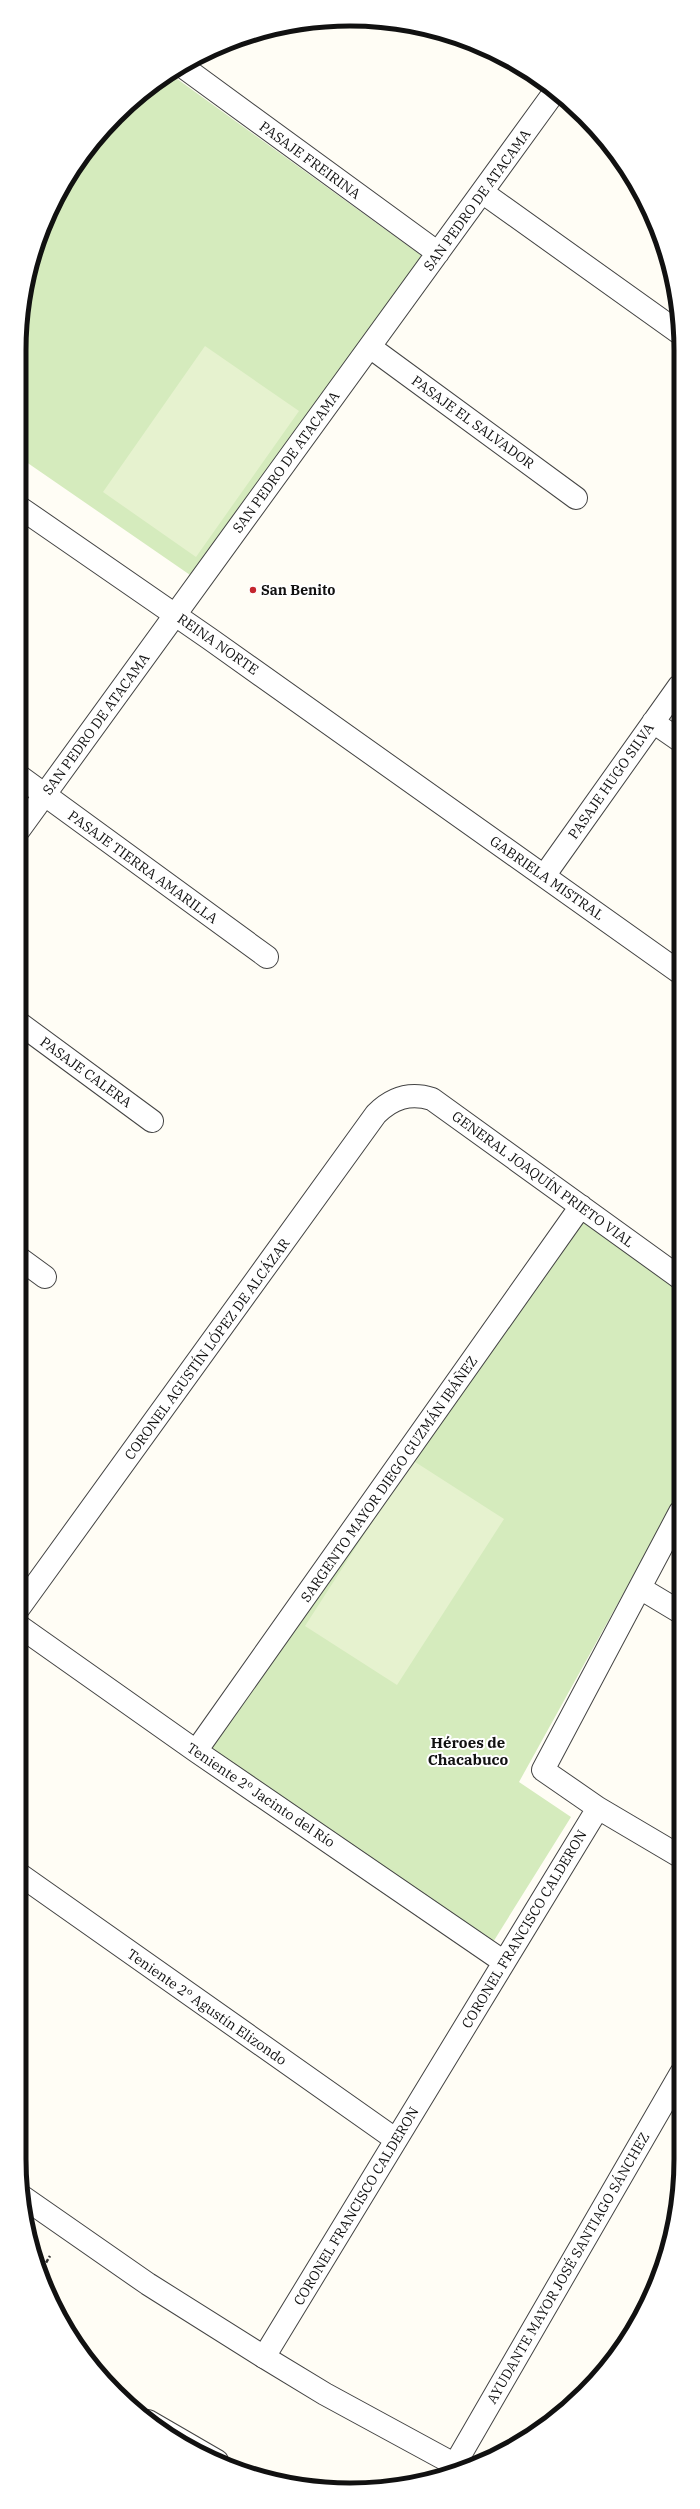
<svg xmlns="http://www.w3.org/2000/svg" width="700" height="2509" font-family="'IBM Plex Serif',serif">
<rect width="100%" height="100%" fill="#fffdf5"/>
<path fill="#d5ebbd" d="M169 73 422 256 193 577 19 457C19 379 13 296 44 223 57 195 74 170 93 146 111 122 142 88 169 73Z
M583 1215 680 1285V1491L519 1782 571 1817 490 1947 205 1750Z"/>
<path fill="#e6f2cf" d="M205 346 299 411 196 557 103 492Z
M412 1460 504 1519 397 1685 305 1626Z"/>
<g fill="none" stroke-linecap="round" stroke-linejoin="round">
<g stroke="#444" stroke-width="24">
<path id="minor" d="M182 66 438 253
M482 192 678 332
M370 347 576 498
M19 507 210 639 679 972
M653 722 679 740
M19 776 267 957
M19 830 553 94
M544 876 679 686
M19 1023 152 1121
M19 1258 45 1277
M680 1512 543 1770 598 1808 681 1857
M640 1588 680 1612
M19 1608 376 1114C392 1098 410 1092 432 1099L680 1278
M19 1626 196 1751 504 1962
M196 1751 581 1206
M19 1874 395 2139
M264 2357 598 1808
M455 2464 681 2073"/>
</g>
<g stroke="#444" stroke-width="24">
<path id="tertiary" d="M23 2197 148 2284 264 2357 325 2394 463 2469
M148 2421 217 2461"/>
</g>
<path stroke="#333" stroke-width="2.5" stroke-dasharray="4 2" stroke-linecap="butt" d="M40 2273 50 2256"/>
<use href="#minor" stroke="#fff" stroke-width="22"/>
<use href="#tertiary" stroke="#fff" stroke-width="22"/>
</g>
<circle fill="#c4262e" stroke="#fff" stroke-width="1.5" cx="253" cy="590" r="4"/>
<g text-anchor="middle" stroke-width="4" stroke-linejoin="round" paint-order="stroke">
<g font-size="14" fill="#111" stroke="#fff">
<text transform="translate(310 160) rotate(36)" y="5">PASAJE FREIRINA</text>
<text transform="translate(477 200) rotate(-54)" y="5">SAN PEDRO DE ATACAMA</text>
<text transform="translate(473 422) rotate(36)" y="5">PASAJE EL SALVADOR</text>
<text transform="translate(286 462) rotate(-54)" y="5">SAN PEDRO DE ATACAMA</text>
<text transform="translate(218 644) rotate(35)" y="5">REINA NORTE</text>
<text transform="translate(96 724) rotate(-54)" y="5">SAN PEDRO DE ATACAMA</text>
<text transform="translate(611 781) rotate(-55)" y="5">PASAJE HUGO SILVA</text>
<text transform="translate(143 867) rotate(36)" y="5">PASAJE TIERRA AMARILLA</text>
<text transform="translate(547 878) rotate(35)" y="5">GABRIELA MISTRAL</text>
<text transform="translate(86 1072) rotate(36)" y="5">PASAJE CALERA</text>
<text transform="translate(543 1179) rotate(36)" y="5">GENERAL JOAQUÍN PRIETO VIAL</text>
<text transform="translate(207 1349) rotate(-54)" y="5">CORONEL AGUSTÍN LÓPEZ DE ALCÁZAR</text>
<text transform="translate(389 1479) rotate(-55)" y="5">SARGENTO MAYOR DIEGO GUZMÁN IBÁÑEZ</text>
<text transform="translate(261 1795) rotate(34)" y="5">Teniente 2º Jacinto del Río</text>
<text transform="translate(524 1929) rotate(-59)" y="5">CORONEL FRANCISCO CALDERON</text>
<text transform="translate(207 2007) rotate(35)" y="5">Teniente 2º Agustín Elizondo</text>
<text transform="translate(356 2206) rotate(-59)" y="5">CORONEL FRANCISCO CALDERON</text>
<text transform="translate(568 2268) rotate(-60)" y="5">AYUDANTE MAYOR JOSÉ SANTIAGO SÁNCHEZ</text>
</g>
<g font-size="14" font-weight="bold" fill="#111" stroke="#fff" text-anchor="start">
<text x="261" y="595">San Benito</text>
</g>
<g font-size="15" font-weight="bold" fill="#111" stroke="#fff">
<text x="468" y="1748">Héroes de<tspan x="468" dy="17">Chacabuco</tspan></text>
</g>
</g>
<path d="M0 0H700V2509H0ZM350 26H350A324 324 0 0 1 674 350V2159A324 324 0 0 1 350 2483H350A324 324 0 0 1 26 2159V350A324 324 0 0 1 350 26Z" fill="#fff" fill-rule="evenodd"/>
<path fill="none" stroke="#111" stroke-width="5" d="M350 26H350A324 324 0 0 1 674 350V2159A324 324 0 0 1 350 2483H350A324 324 0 0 1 26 2159V350A324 324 0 0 1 350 26Z"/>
</svg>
